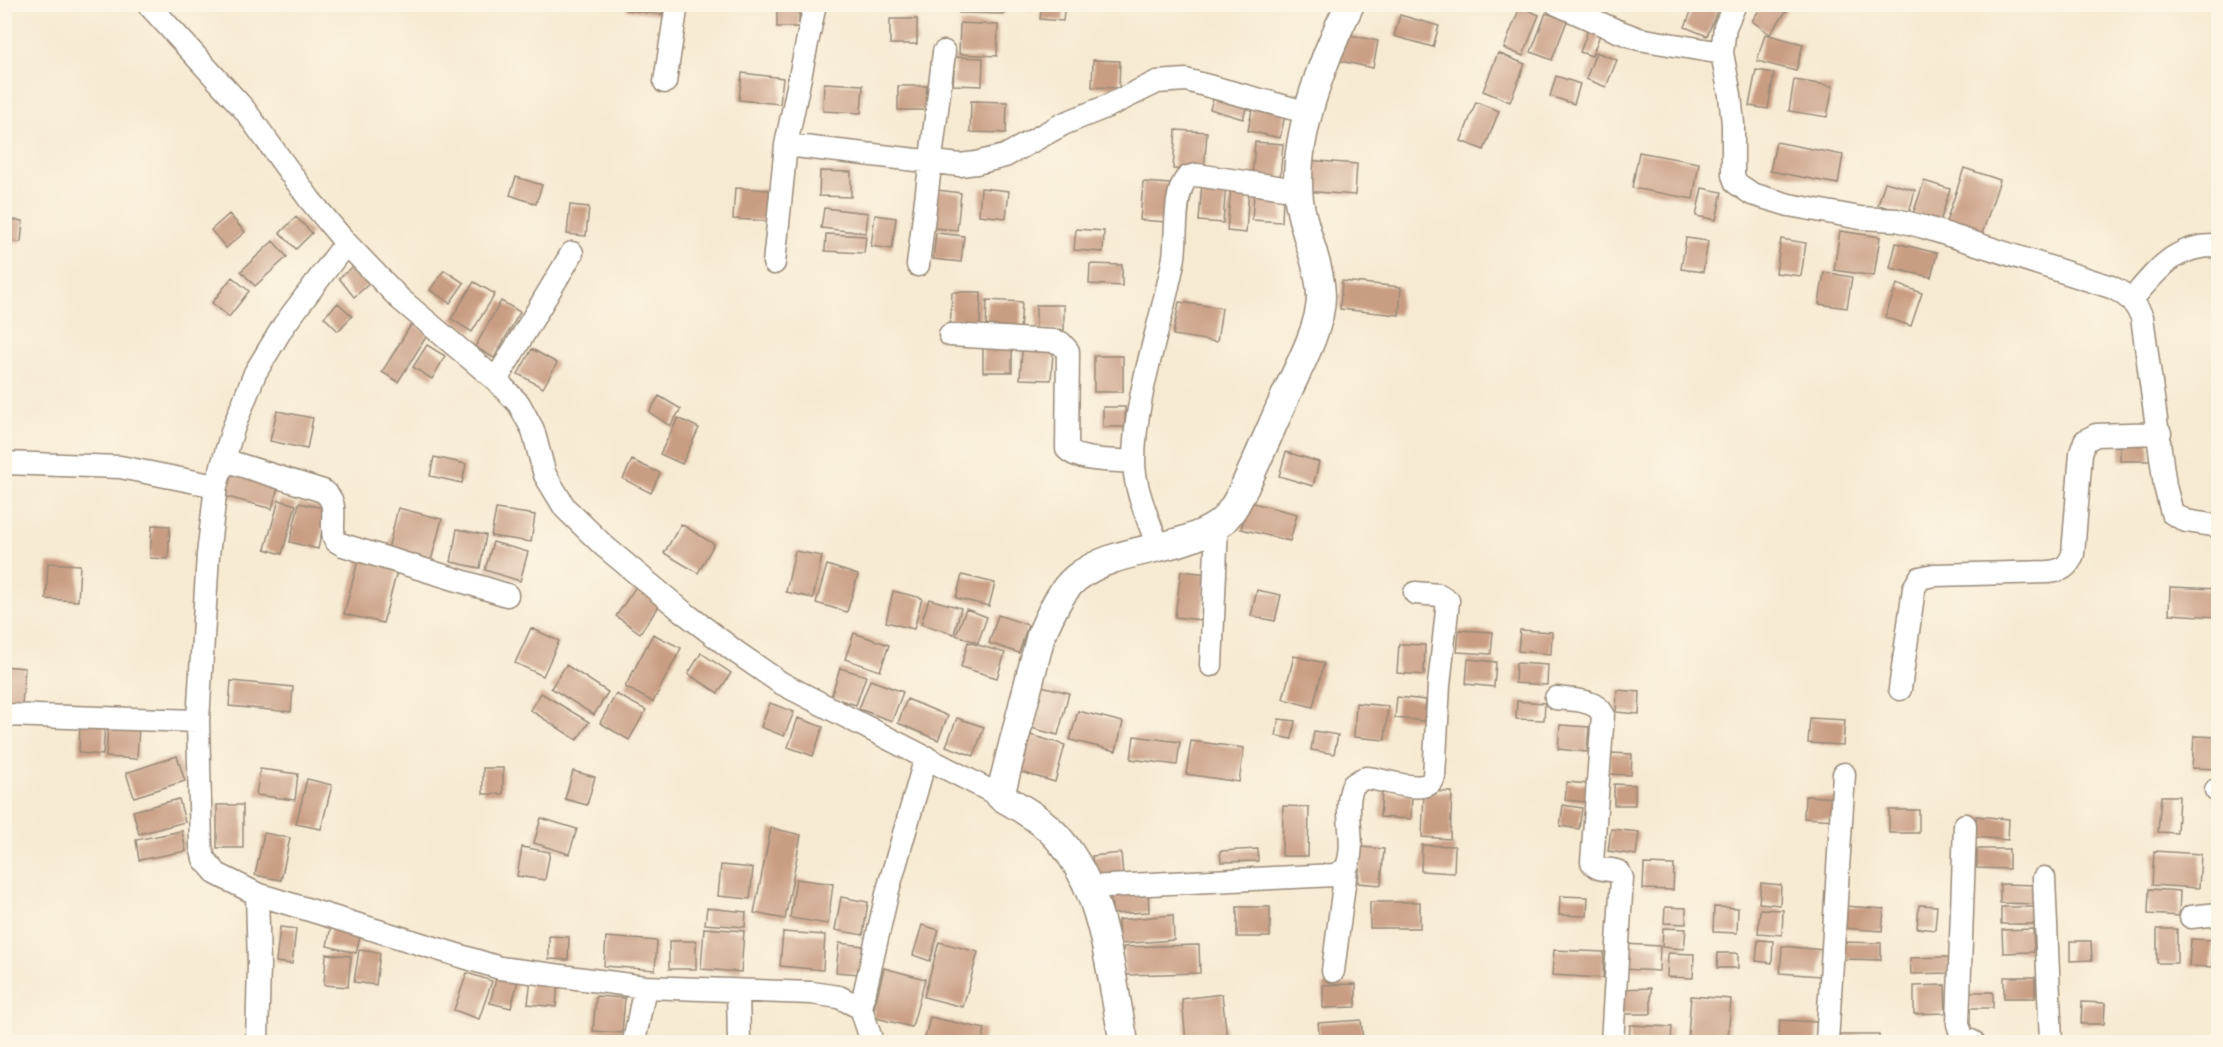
<svg xmlns="http://www.w3.org/2000/svg" width="2223" height="1047" font-family="Delius,sans-serif">
<rect width="100%" height="100%" fill="#fcf5e5"/>
<filter id="ink" filterUnits="userSpaceOnUse"><feTurbulence type="fractalNoise" baseFrequency=".0167" numOctaves="2"/><feDisplacementMap in="SourceGraphic" scale="12" xChannelSelector="R" yChannelSelector="G"/><feConvolveMatrix kernelMatrix="1 2 1 2 8 2 1 2 1" color-interpolation-filters="sRGB"/></filter>
<filter id="wash" filterUnits="userSpaceOnUse"><feTurbulence type="fractalNoise" baseFrequency=".008" numOctaves="4" result="noise"/><feDisplacementMap in="SourceGraphic" scale="24" xChannelSelector="R" yChannelSelector="G"/><feGaussianBlur stdDeviation="1.35" result="paint"/><feColorMatrix in="noise" values="0 0 0 0 0 0 0 0 0 0 0 0 0 0 0 0 0 1.4 0 .05"/><feComposite in="paint" operator="in"/></filter>
<g filter="url(#wash)">
<rect width="100%" height="100%" fill="#f7ead2"/>
<g id="blocks">
<path fill="#c99d83" d="M627 4H663L662 15 626 10Z
M777 4H799V27H777Z
M959 4H1004V14L959 13Z
M1008 4H1034V10L1008 7Z
M1042 4H1065L1063 21 1040 19Z
M1694 4H1720L1707 36 1685 27Z
M1763 4 1790 6 1770 34 1752 21Z
M1520 7 1539 15 1523 56 1504 48Z
M1546 13 1567 21 1552 60 1531 52Z
M1400 15 1439 26 1433 47 1394 36Z
M890 19H917V44H890Z
M960 23 998 25 997 56 959 54Z
M1589 28 1601 32 1592 56 1580 52Z
M1341 33 1378 41 1373 68 1336 60Z
M1765 34 1803 44 1796 71 1757 61Z
M1596 52 1617 60 1606 87 1586 79Z
M1498 53 1525 64 1510 102 1483 91Z
M955 57 983 58 982 86 953 85Z
M1093 60 1120 61 1119 88 1092 87Z
M1756 70 1774 73 1768 109 1749 106Z
M742 73 783 78 780 104 739 100Z
M1556 76 1580 84 1574 104 1550 96Z
M1794 80 1833 86 1827 117 1789 111Z
M824 83 863 85 861 113 823 111Z
M898 86H927L926 110H898Z
M1215 92 1248 102 1243 119 1210 109Z
M971 101 1007 102 1006 133 970 132Z
M1476 102 1499 111 1484 150 1461 141Z
M1253 104 1286 111 1280 138 1248 131Z
M1176 130 1207 132 1204 171 1173 169Z
M1255 142 1283 144 1280 178 1252 177Z
M1776 142 1843 155 1838 184 1770 171Z
M1639 152 1699 163 1693 199 1632 188Z
M1306 160 1357 164 1355 195 1303 191Z
M1964 168 2000 180 1981 237 1945 225Z
M820 171 851 172V197L819 196Z
M516 177 542 185 536 204 510 195Z
M1924 181 1950 189 1940 222 1913 214Z
M1143 182 1170 184 1167 222 1140 220Z
M1202 182 1226 183 1223 223 1199 221Z
M1885 182 1915 190 1909 213 1878 205Z
M1231 185 1249 186 1246 233 1227 231Z
M735 188 771 190 770 221 733 219Z
M981 188 1009 191 1006 218 979 215Z
M1702 188 1722 192 1716 220 1696 216Z
M937 190 961 193 957 230 933 228Z
M1254 195 1283 197 1282 222 1252 220Z
M570 205 589 207 586 236 567 234Z
M824 208 868 213 866 233 821 228Z
M229 214 245 232 226 248 211 230Z
M875 215 896 218 892 249 871 246Z
M296 217 312 233 296 249 280 233Z
M5 219 23 221 21 242 5 241Z
M1076 229 1104 231 1103 252 1074 250Z
M1840 231 1880 237 1874 276 1834 270Z
M936 233 964 236 961 262 933 259Z
M826 234 866 236 864 253 825 251Z
M1686 238 1708 241 1703 272 1681 269Z
M1781 239 1806 243 1801 276 1776 273Z
M273 241 287 257 255 286 241 271Z
M1896 243 1937 253 1931 277 1890 268Z
M1090 264 1122 265V286L1089 284Z
M354 266 369 284 354 297 339 278Z
M444 270 464 283 450 303 430 290Z
M1824 272 1852 277 1847 308 1819 304Z
M232 277 249 291 229 317 212 303Z
M1342 281 1401 287 1399 315 1340 309Z
M474 282 495 294 472 332 451 319Z
M1897 284 1922 293 1911 326 1885 317Z
M952 292H981L980 332 950 331Z
M987 300 1022 302 1020 331 986 329Z
M501 301 520 312 494 358 475 347Z
M1179 302 1222 308 1217 342 1173 335Z
M338 303 352 316 338 331 324 317Z
M1036 305H1064V330H1036Z
M412 323 428 334 398 382 382 372Z
M427 345 445 356 432 379 413 367Z
M983 345H1012V372H983Z
M532 349 557 363 543 388 518 374Z
M1022 351 1053 352 1051 380 1020 379Z
M1094 356H1123V392H1094Z
M659 396 681 409 670 426 649 412Z
M1103 407H1125V427H1103Z
M277 411 313 418 307 449 270 441Z
M678 418 699 428 682 464 660 454Z
M2120 437H2149L2150 461H2120Z
M1286 452 1319 462 1313 486 1279 476Z
M434 457 466 464 462 483 430 476Z
M632 460 660 473 651 493 623 479Z
M229 465 280 480 272 509 220 495Z
M279 500 296 505 282 554 265 549Z
M1249 502 1297 514 1290 541 1241 529Z
M299 503 327 509 318 549 290 542Z
M398 508 442 519 431 561 388 549Z
M496 509 535 515 531 542 491 536Z
M681 524 714 544 698 573 664 553Z
M152 525 170 526 168 559 150 558Z
M457 529 486 535 480 568 451 562Z
M493 542 528 552 520 581 485 570Z
M795 551 822 556 813 598 786 592Z
M359 557 398 568 383 623 344 614Z
M48 563 80 565 78 601 46 599Z
M827 565 858 575 847 612 816 603Z
M1181 571 1207 574 1201 620 1175 617Z
M962 575 995 583 989 606 956 598Z
M637 585 662 602 640 633 616 616Z
M2170 587 2218 589V617L2169 614Z
M1257 590 1281 595 1275 621 1251 616Z
M893 591 922 598 914 629 886 622Z
M929 599 961 608 954 634 921 624Z
M966 609 987 617 978 643 956 635Z
M998 615 1028 625 1019 653 989 643Z
M531 628 559 641 543 676 515 663Z
M1459 630 1493 632 1491 654 1457 652Z
M1520 630 1552 632 1551 654 1518 651Z
M854 633 889 645 880 671 845 659Z
M653 634 681 648 653 702 625 687Z
M968 642 1005 653 997 678 961 667Z
M1399 644 1425 645 1424 675 1397 673Z
M701 653 731 673 718 693 688 674Z
M1294 656 1324 663 1313 707 1283 699Z
M1468 659 1496 662 1494 687 1466 684Z
M1516 663 1548 665 1547 685 1515 683Z
M566 665 608 692 594 715 551 688Z
M4 666 25 668 22 705 4 703Z
M840 668 866 676 856 705 831 697Z
M870 680 903 692 892 721 859 709Z
M231 681 293 687 291 712 229 706Z
M1038 685 1069 693 1058 735 1027 727Z
M1617 690 1640 692 1639 714 1616 712Z
M541 693 589 722 577 740 530 710Z
M616 694 646 710 629 740 600 723Z
M1397 697 1426 700 1424 721 1395 718Z
M907 699 948 716 938 740 898 723Z
M1517 701 1545 703 1544 720 1516 719Z
M770 703 794 712 784 736 761 727Z
M1356 703 1388 706 1385 740 1354 737Z
M1078 711 1123 722 1116 751 1070 740Z
M798 718 823 727 813 756 788 747Z
M957 718 984 727 974 756 946 746Z
M1810 718 1845 720 1843 745 1808 743Z
M1279 719 1295 721 1292 739 1276 736Z
M80 720 105 722 103 755 79 753Z
M108 724 139 726 137 759 106 757Z
M1560 725 1589 727 1587 752 1558 749Z
M1314 731 1338 735 1334 754 1311 750Z
M1024 733 1065 745 1055 782 1014 770Z
M1134 736 1180 742 1177 765 1131 759Z
M2194 736 2218 737V769L2192 768Z
M1191 741 1244 748 1239 782 1186 774Z
M1610 753 1632 754 1631 775 1610 774Z
M177 756 185 781 134 797 126 773Z
M483 768H503V794H483Z
M260 769 298 774 295 800 256 795Z
M573 771 595 777 587 805 565 799Z
M307 779 332 785 321 829 296 824Z
M1567 782 1588 784 1587 802 1565 800Z
M1614 784 1635 785V805H1614Z
M1424 791 1452 792 1450 839 1422 837Z
M1382 792 1412 795 1411 819 1380 817Z
M1805 796 1837 798 1836 820 1804 818Z
M2161 796H2179L2177 833 2158 832Z
M179 799 185 822 139 834 133 811Z
M217 805H243V848H217Z
M1563 805 1582 808 1579 829 1560 826Z
M1283 806 1309 807 1308 856H1282Z
M1889 810H1919V833H1889Z
M1976 816 2009 819 2008 840 1975 837Z
M541 818 577 829 569 854 534 843Z
M771 828 801 835 785 919 754 913Z
M1611 829 1639 832 1636 855 1608 851Z
M182 831 186 851 139 860 136 840Z
M264 833 290 838 281 880 255 875Z
M1422 845 1455 846 1454 873 1421 871Z
M522 847 550 852 545 880 517 876Z
M1361 847 1384 849 1381 885 1358 883Z
M1258 849V861L1221 862 1220 851Z
M1977 849H2009V869L1977 868Z
M2154 851 2201 854 2199 888 2152 885Z
M1121 853 1123 875 1094 878 1092 856Z
M1644 864 1674 865 1673 890 1643 889Z
M721 865 753 868 750 899 718 896Z
M796 879 833 884 828 924 790 918Z
M1761 883 1781 885 1780 905 1759 903Z
M2000 884 2038 885 2037 904 2000 903Z
M1148 888 1149 912 1112 914 1111 890Z
M2149 889 2180 891 2179 916 2148 914Z
M1560 896 1588 897 1587 916 1559 915Z
M841 897 868 902 863 935 835 930Z
M1370 902H1420V928H1370Z
M1919 905 1937 906 1935 930 1917 928Z
M1845 906 1884 909 1882 931 1843 928Z
M1237 907H1270V937H1237Z
M1665 907 1686 908V924L1664 923Z
M1714 907 1738 908 1737 933 1713 932Z
M2001 907H2036V924H2001Z
M707 908 746 912 745 927 705 924Z
M1760 909 1783 910 1782 935 1758 933Z
M1173 915 1174 940 1119 944 1118 920Z
M922 925 939 930 930 961 913 955Z
M331 926 361 933 356 953 327 946Z
M280 927 296 929 292 964 276 962Z
M704 928 744 931 741 972 701 969Z
M1663 928 1686 929 1684 949 1662 947Z
M2033 929 2034 952 2003 953 2002 930Z
M2157 929H2177V963H2157Z
M783 932 825 935 823 970 780 966Z
M549 936 569 937 568 960 549 959Z
M606 937 657 941 655 970 604 966Z
M2191 939 2212 940V967L2189 966Z
M1758 940 1773 941 1772 963 1756 961Z
M669 941H696V969H669Z
M2070 941H2091L2092 960 2070 961Z
M939 942 978 952 963 1007 924 997Z
M1843 942 1881 943V960L1843 959Z
M839 943 863 946 860 974 836 972Z
M1624 944 1660 946 1659 971 1622 969Z
M1199 945 1200 973 1124 975 1123 947Z
M1782 946 1823 950 1820 976 1780 973Z
M359 950 380 953 376 985 354 982Z
M1554 950 1604 952 1603 978 1552 975Z
M1668 953 1694 954 1693 978 1667 977Z
M1718 953H1738V968H1717Z
M326 954 351 956 348 987 324 985Z
M1948 957 1949 973 1911 974 1910 958Z
M884 968 925 979 912 1027 872 1017Z
M467 973 492 981 479 1019 454 1010Z
M497 975 518 981 511 1008 490 1003Z
M2004 977H2035V998H2004Z
M531 979 558 981 556 1007 528 1004Z
M1356 984V1007L1323 1008V985Z
M1945 985 1946 1013 1914 1014V986Z
M1651 988V1014H1619V989Z
M1970 992H1993V1008H1970Z
M1222 994 1227 1038 1186 1042 1182 999Z
M596 996 625 998 622 1033 593 1031Z
M1691 996 1731 999 1728 1038 1688 1036Z
M2082 1002 2105 1003 2104 1024H2081Z
M930 1017 985 1029 982 1042H924Z
M1361 1020 1363 1040 1320 1042 1318 1023Z
M1780 1020 1818 1022 1817 1042H1778Z
M1630 1025 1672 1027 1671 1042H1629Z
M1831 1035H1879V1042H1830Z"/>
</g>
</g>
<g filter="url(#ink)">
<use href="#blocks" fill-opacity="0" stroke="#998a78" stroke-width="1.5"/>
<g fill="none" stroke-linecap="round" stroke-linejoin="round">
<g stroke="#998a78" stroke-width="25">
<path id="minor" d="M148 4 244 109 310 200 346 243 400 299 496 380 519 404 533 430 545 475 565 508 604 546 682 611 736 652 781 683 1000 796
M815 4 786 145 960 165 976 163 1005 156 1063 124 1108 106 1157 82 1186 80 1309 113
M1557 4 1615 30 1639 39 1722 53
M1735 4 1725 27 1722 53 1730 95 1733 124V175L1736 183 1752 194 1789 205 1860 218 1897 220 1924 227 2111 287C2126 294 2135 302 2142 317L2165 486 2172 513 2186 521 2218 526
M665 82 677 4
M774 263 786 145
M918 265 944 52
M2132 299C2158 270 2175 244 2218 246
M950 335 1053 341 1061 343 1068 351 1067 449C1078 462 1117 460 1134 462
M496 380 572 253
M224 460 323 491C340 502 330 521 334 537L336 541 343 545 507 595
M4 463 120 467 216 486
M1158 547C1149 520 1135 492 1134 463 1134 393 1162 325 1174 257 1177 237 1173 190 1188 177L1197 175 1298 190
M1211 665 1217 525
M1900 689 1914 588 1920 578 1934 575 2048 572C2062 571 2068 567 2073 554L2081 453 2085 441 2096 435 2160 433
M1556 698C1571 700 1595 699 1603 714L1592 862C1598 872 1610 868 1619 872L1622 878 1612 1042
M4 715 198 721 201 846 204 859 217 874 257 894 500 968 645 987 812 993 839 997 861 1008 888 890 926 757
M198 721 208 555 216 486 233 429 255 373 284 325 346 243
M2216 790 2218 791
M1965 825 1958 1024 1962 1037 1973 1042
M2044 878 2051 1042
M1088 887 1335 875 1346 869C1358 843 1342 811 1353 785 1357 782 1361 779 1366 778 1383 778 1427 798 1434 777L1439 685 1448 601 1439 595 1415 593
M2191 917 2218 914
M1333 971 1346 869
M738 991 739 1042
M861 1008 872 1042
M257 1042 259 965 257 894
M634 1042 645 987
M1827 1042 1844 774"/>
</g>
<g stroke="#998a78" stroke-width="31">
<path id="tertiary" d="M1124 1042C1110 975 1106 893 1059 839 1043 820 1021 808 1000 796L1041 635C1050 616 1059 592 1076 578 1116 546 1174 553 1216 526 1230 517 1238 500 1245 486 1259 457 1271 428 1284 399 1297 370 1321 328 1321 297 1321 266 1303 231 1299 200 1292 139 1323 58 1350 4"/>
</g>
<use href="#minor" stroke="#fff" stroke-width="22"/>
<use href="#tertiary" stroke="#fff" stroke-width="28"/>
</g>
</g>
<rect width="2223" height="1047" fill="none" stroke="#fcf5e5" stroke-width="24"/>
</svg>
